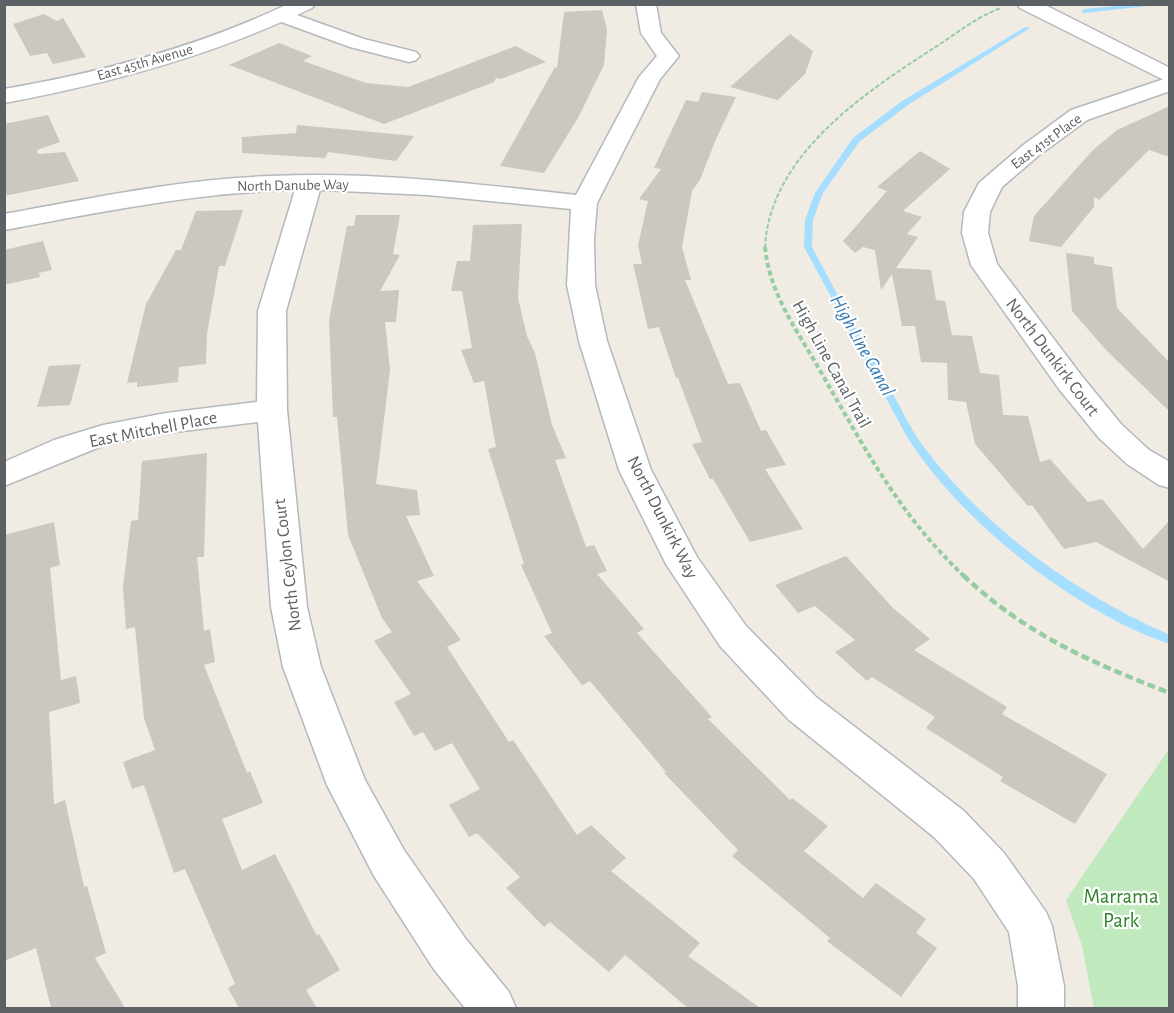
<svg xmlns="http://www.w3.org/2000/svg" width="1174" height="1013" font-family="'Alegreya Sans',sans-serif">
<rect width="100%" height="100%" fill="#f0ece4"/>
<path fill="#c1e9be" d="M1169 749V1008H1094L1082 946 1066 900Z"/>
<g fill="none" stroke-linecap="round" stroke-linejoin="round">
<path fill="#a5deff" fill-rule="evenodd" d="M1137 4H1167L1084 13 1081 11 1084 9Z
M1025 27 1030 28 908 105 859 142 823 193 813 220 812 247C837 294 862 341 889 387 900 406 910 428 923 446 987 530 1073 592 1170 635V644C1076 613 957 519 906 435L804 247 805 220 815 193 853 138 902 101Z"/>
</g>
<path fill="#cbc7c1" d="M602 10 607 30 604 65 578 118 544 173 500 166 555 67 557 68 564 12Z
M44 14 57 21 63 18 86 57 53 64 47 53 30 56 13 24Z
M790 34 813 51 805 74 778 100 730 87Z
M279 43 312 56 303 61 366 83 408 87 516 46 546 62 501 79 496 78 494 82 384 124 229 65Z
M702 92 736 97 716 139 700 180 692 191 682 247 691 280H685L728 384 740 383 761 431 766 430 786 465 765 469 803 529 750 542 713 479H710L692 444 702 442 678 378H676L659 327 648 329 633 264H642L638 245 648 201 639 199 661 169 654 168 686 100 698 102Z
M1170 106V157L1149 150 1099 200 1094 197V207L1061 247 1029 241 1034 216 1093 150 1117 130Z
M48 115 60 142 37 150 38 154 65 152 79 181 4 196V124Z
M297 125 341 129 414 136 396 161 328 152 325 158 242 153V137L296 133Z
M920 151 950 169 903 211 922 217 907 234 918 237 896 268 931 270 936 300 945 301 952 335 972 336 980 373 999 375 1003 415 1028 416 1040 462 1050 459 1088 502 1102 499 1143 549 1170 520V582L1096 542 1064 549 1032 505 1028 506 975 444 966 402 948 400 947 363 921 362 915 326H902L892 274 881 290 875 250 863 247 855 253 843 241 887 191 877 187Z
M243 210 225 266H219L207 334 206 364 179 367 178 382 137 387V382L127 383 146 304 176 250H181L196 211Z
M356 215H400L393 254 400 255 380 291 399 290 396 322H385L390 370 376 484 417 490 420 515 406 516 434 576 417 581 461 640 447 647 509 742 513 740 577 835 591 825 626 858 611 871 700 943 688 956 760 1008H688L625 955 609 972 550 922 544 927 506 888 520 877 477 833 469 837 449 805 480 789 452 743 435 751 423 732 414 736 394 702 411 694 374 641 392 632 382 618 348 535 337 417H333L329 320 347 226H354Z
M522 224 518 298 527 336 535 353 552 425 566 458 555 460 586 547 594 545 607 571 597 574 644 629 637 633 712 717 708 719 790 800 792 798 828 826 804 851 863 898 876 883 926 919 916 933 937 948 901 997 827 941 830 938 732 856 738 850 664 773 666 772 590 681 582 685 544 636 552 633 521 565 524 564 488 449 496 447 484 381 474 383 461 350 472 348 462 291H451L457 261H470L473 225Z
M43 241 52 270 39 273 40 277 4 285V250Z
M1066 253 1094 257V264L1112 267 1117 308 1170 363V412L1106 350 1072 311Z
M81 364 70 405 37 407 49 366Z
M207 453 204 557H197L204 631 210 629 215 662 204 665 247 773 250 771 263 803 222 819 242 870 275 854 317 936 319 934 340 970 306 990 317 1008H239L228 988 235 984 185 869 174 873 144 785 132 789 123 762 155 750 144 718 135 627 126 629 123 587 131 521 138 520 142 461Z
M54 522 60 565 50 568 61 680 76 676 80 703 49 712 54 804 65 800 84 887 87 886 106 953 95 958 125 1008H51L36 948 4 961V535Z
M846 556 893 608 930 639 914 650 1007 707 1002 714 1107 774 1075 824 1000 781 1003 777 926 728 935 717 872 677 867 681 835 652 855 640 815 606 798 613 775 585Z"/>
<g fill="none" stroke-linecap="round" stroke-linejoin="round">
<g stroke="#b5b8bc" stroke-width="3">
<path id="minor" d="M636 4H656L661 33 679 56 660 79 597 203 594 239 595 285 607 341 651 470 697 557 746 626 816 697 964 811 1004 853 1046 912 1052 926 1064 986V1008H1018V986L1009 932 974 879 934 837 788 719 720 646 666 564 619 470 579 341 567 285 571 209 428 195 320 190 286 311 287 410 307 607 321 667 365 780 404 850 465 938 509 992 516 1008H465L433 968 374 876 327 785 283 667 271 607 258 422 166 433 107 444 4 486V462L54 440 103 425 166 413 257 402 258 311 295 190C197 192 101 212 4 230V214C93 198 181 179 271 176 373 171 475 184 576 195L639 77 657 56 641 33Z
M283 10 364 39 416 52 420 56 416 60 409 62 350 47 276 20 273 16 276 12Z
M1170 77V91L1087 120 1038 156 1002 187 990 212 988 233 997 264 1081 375 1121 424 1149 450 1170 462V488L1159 485 1127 464 1099 438 1059 389 971 265 962 233 964 212 979 183 1022 146 1071 110Z"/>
</g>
<g stroke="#b5b8bc" stroke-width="3">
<path id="tertiary" d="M288 4H315L312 8C214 55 111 83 4 103V89C103 72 198 47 288 4Z
M1017 4H1043L1170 68V83L1020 8Z"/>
</g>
<path stroke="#96cca1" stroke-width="2" stroke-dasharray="4.5 2" stroke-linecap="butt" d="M765 248C769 156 864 93 934 48 956 34 976 17 1001 8"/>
<path stroke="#96cca1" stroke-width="4" stroke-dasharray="5 3" stroke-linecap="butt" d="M765 247C769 292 796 329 818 367 863 445 898 514 965 577"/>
<path stroke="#96cca1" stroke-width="4.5" stroke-dasharray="8 4" stroke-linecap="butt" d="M963 575C1025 634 1092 663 1170 693"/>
<use href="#minor" fill="#fff" fill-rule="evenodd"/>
<use href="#tertiary" fill="#fff" fill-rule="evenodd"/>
</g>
<g text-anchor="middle" stroke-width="4.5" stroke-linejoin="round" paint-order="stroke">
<g font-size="15" fill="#5c6166" stroke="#fff">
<text transform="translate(145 62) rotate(-16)" y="5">East 45th Avenue</text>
<text transform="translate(1046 141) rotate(-36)" y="5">East 41st Place</text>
<text transform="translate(293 185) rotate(-1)" y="5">North Danube Way</text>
</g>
<g font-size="18" fill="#5c6166" stroke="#fff">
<text transform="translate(1053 357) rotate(53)" y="6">North Dunkirk Court</text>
<text transform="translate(832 364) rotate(61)" y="6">High Line Canal Trail</text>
<text transform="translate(153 429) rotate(-11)" y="6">East Mitchell Place</text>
<text transform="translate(663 517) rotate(63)" y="6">North Dunkirk Way</text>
<text transform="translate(287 565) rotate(-97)" y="6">North Ceylon Court</text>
</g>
<g font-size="20" font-style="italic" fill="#367bb2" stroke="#fff">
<text transform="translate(863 345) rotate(61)" y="7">High Line Canal</text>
</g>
<g font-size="21" fill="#2f842d" stroke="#fff">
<text x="1121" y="903">Marrama<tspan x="1121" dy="24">Park</tspan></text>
</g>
</g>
<rect width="1174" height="1013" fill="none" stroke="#5c6166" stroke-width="12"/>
</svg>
